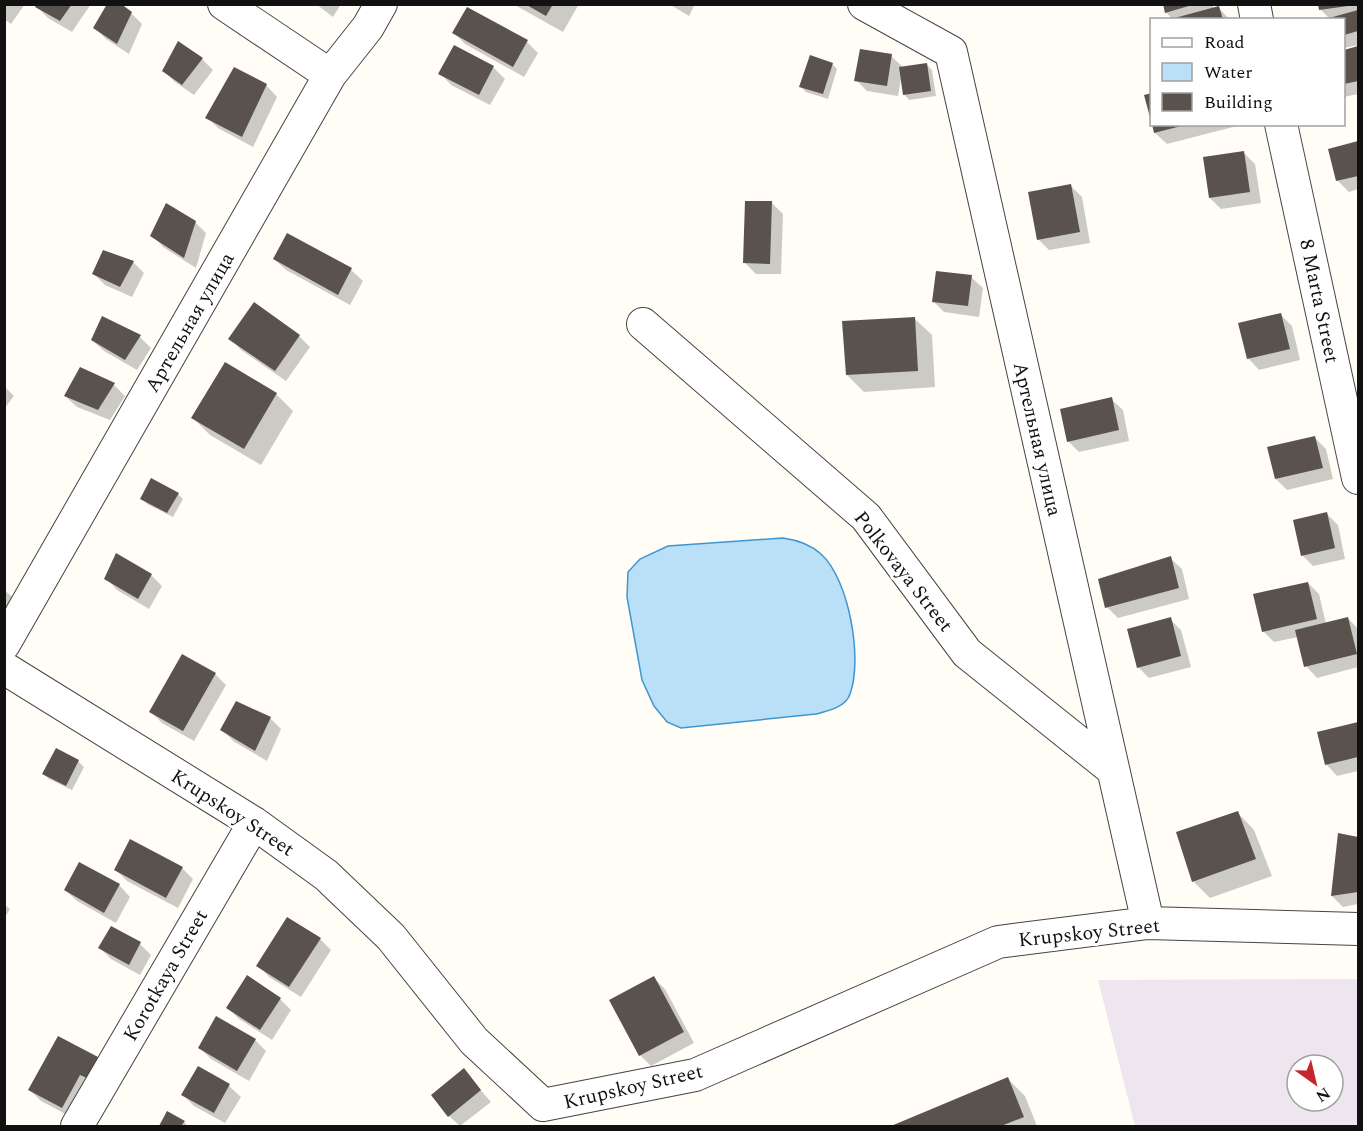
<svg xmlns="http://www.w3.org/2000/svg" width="1363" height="1131" font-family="Spectral,serif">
<rect width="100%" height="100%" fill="#fffdf5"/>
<path fill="#eee6ef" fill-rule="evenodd" d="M1358 979V1126H1135L1098 980ZM1297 1065H1333V1101H1297Z"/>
<path fill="#b9e0f7" stroke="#3f96cf" stroke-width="1.5" d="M783 538C797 540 810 544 821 554 849 579 863 659 850 694 846 707 828 711 816 714L681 728 667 722 654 706 642 680 627 597 628 572 640 559 668 546Z"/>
<path fill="#0003" d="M4 4H25L11 24 4 19Z
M38 4H91L72 32 48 18 37 7Z
M316 4H341L333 17Z
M513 4H579L563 32Z
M669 4H695L689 16Z
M1164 4H1212L1214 9 1219 8 1230 20H1173L1166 12Z
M1319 4H1358V45L1344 48V20L1329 18 1320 9Z
M131 13 142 24 129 54 106 39 95 28Z
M454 33 527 42 538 53 524 77 465 44Z
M454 47 493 67 505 79 490 105 451 85 440 73Z
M1358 48V94L1344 97V51Z
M891 56 903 67 927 65 932 70 936 96 909 100 904 94 901 78 898 96 867 91 856 80Z
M202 59 213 70 194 95 175 82 164 71Z
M832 64 837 69 828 99 806 92 801 87Z
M266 85 277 97 253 147 218 128 207 117Z
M1153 124H1237V126L1167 144 1155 133Z
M1358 143V189L1349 192 1338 181 1330 150Z
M1244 153 1255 164 1261 203 1221 209 1210 198Z
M1070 185 1082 197 1090 243 1049 250 1038 239Z
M772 203 783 214 781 274H756L744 262Z
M195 222 206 233 196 268 163 247 152 235Z
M288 235 351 270 363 281 350 305 286 270 274 259Z
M104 252 133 262 144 273 132 297 105 285 94 274Z
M971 277 983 288 979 317 944 312 933 301Z
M254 304 299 336 310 347 286 381 241 350 230 338Z
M1281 315 1292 326 1300 360 1259 370 1248 358Z
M102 318 140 337 151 348 137 370 104 351 92 340Z
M915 319 932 335 935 387 864 392 847 375Z
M114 385 125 396 110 420 77 407 65 396Z
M4 386 14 396 4 409Z
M276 394 293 411 261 465 210 435 193 418Z
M1111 399 1123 410 1129 441 1079 452 1068 441Z
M1315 438 1326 449 1333 479 1287 490 1276 479Z
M178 494 183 499 173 517 147 504 142 498Z
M1327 514 1338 525 1345 559 1313 566 1302 555Z
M1170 558 1182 569 1189 599 1118 618 1107 607Z
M151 575 162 586 149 609 117 590 106 578Z
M1308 583 1319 594 1326 624 1348 618 1358 629V667L1317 678 1306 666 1298 637 1274 642 1263 631Z
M4 590 21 604 4 635Z
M1170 619 1181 630 1191 667 1149 678 1138 667Z
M215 674 226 685 194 741 162 723 150 711Z
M270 718 281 729 267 761 233 741 222 729Z
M1358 724V771L1337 776 1326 764 1318 733Z
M56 750 78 761 84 767 72 790 49 779 44 774Z
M1238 813 1254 830 1272 876 1210 898 1193 881Z
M1339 835 1358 838V904L1343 907 1332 896Z
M182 868 193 879 178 908 127 881 116 870Z
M119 885 130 897 116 923 77 901 65 890Z
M4 904 10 909 4 919Z
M320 939 331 950 301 997 269 977 258 965Z
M140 944 151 955 140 975 111 959 100 948Z
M654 978 665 989 694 1043 651 1066 640 1055Z
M280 999 291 1010 272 1040 239 1019 227 1007Z
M58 1038 97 1058 109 1070 73 1118 41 1101 30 1090Z
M255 1040 266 1051 249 1081 211 1059 200 1048Z
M199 1068 229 1086 241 1097 225 1123 194 1106 183 1095Z
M464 1071 491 1102 460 1126 449 1116Z
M1008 1079 1025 1096 1037 1126H895Z
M168 1113 184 1122 188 1126H160Z"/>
<path fill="#5a524d" d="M37 4H72L60 21 35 7Z
M107 4H121L132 12 117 44 93 28Z
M525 4H553L546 16Z
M1163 4H1192V5L1165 13Z
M1318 4H1348V6L1319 10Z
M1219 6 1223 20H1171V19Z
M467 7 528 40 513 67 452 33Z
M1358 10V31L1344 35V20H1322Z
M178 41 203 58 182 85 162 71Z
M454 45 494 66 479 95 438 74Z
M1358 46V81L1344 84V50Z
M860 49 892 54 887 86 854 81Z
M810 55 833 63 823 94 799 87Z
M927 63 931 91 903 95 899 67Z
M234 67 267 84 242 137 205 118Z
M1152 93V121H1151L1144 95Z
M1152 124H1185V125L1154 133Z
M1358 141V176L1336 181 1328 149Z
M1244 151 1250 192 1209 198 1203 157Z
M1071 184 1080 232 1037 240 1028 192Z
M745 201H772L770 264 743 263Z
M166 203 196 221 184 258 150 236Z
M287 233 352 268 338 295 273 259Z
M103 250 134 261 120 287 92 274Z
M936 271 972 275 968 306 932 302Z
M254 302 300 335 275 371 228 339Z
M1281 313 1290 349 1247 359 1238 323Z
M102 316 141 335 125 360 91 340Z
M915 317 918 371 846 375 842 321Z
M225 362 277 393 244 449 191 418Z
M80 367 115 383 98 410 64 396Z
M1112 397 1119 430 1067 442 1060 409Z
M1315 436 1323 468 1275 479 1267 447Z
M151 478 179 493 167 513 140 499Z
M1327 512 1335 548 1301 556 1293 520Z
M116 553 152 574 138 599 104 579Z
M1171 556 1179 588 1105 608 1098 579Z
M1308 582 1317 619 1262 632 1253 594Z
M1171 617 1181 656 1137 668 1127 629Z
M1348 617 1357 654 1304 667 1295 630Z
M182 654 216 673 183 731 149 712Z
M236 701 271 717 255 751 220 730Z
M1358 722V757L1325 765 1317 732Z
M56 748 79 760 66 786 42 774Z
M1238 811 1256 859 1192 882 1176 832Z
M1338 833 1358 837V892L1331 896Z
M130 839 183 867 166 898 114 870Z
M79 862 120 884 104 913 64 890Z
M287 917 321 938 289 987 256 966Z
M111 926 141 942 129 965 98 948Z
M247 975 281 998 260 1030 226 1008Z
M654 976 684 1032 639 1056 609 1000Z
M216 1016 256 1039 237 1071 198 1048Z
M58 1036 98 1057 87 1078 80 1075 62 1108 28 1090Z
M198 1066 230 1084 214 1113 181 1095Z
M464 1068 481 1090 448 1117 431 1095Z
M1008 1077 1024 1117 1001 1126H891Z
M167 1111 185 1121 181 1126H159Z"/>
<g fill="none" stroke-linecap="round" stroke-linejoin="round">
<g stroke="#444" stroke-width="34">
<path id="street" d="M224 4 330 75
M864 4 951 52 1148 923
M1254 4 1257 20
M1281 124 1358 478
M643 324 866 517 967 653 1112 769
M4 644 330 75 368 27 381 4
M4 668 254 823 326 875 391 937 474 1041 543 1105 695 1075 998 942 1148 923 1358 929
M77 1126 254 823"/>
</g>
<use href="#street" stroke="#fff" stroke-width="32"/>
</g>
<g text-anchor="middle" stroke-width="6" stroke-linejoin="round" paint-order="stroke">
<g font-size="20" fill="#111" stroke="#fff">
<text transform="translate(1320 301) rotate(78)" y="7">8 Marta Street</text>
<text transform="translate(189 322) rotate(-60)" y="7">Артельная улица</text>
<text transform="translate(1038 439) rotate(77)" y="7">Артельная улица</text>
<text transform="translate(904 571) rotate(52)" y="7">Polkovaya Street</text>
<text transform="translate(233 812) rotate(33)" y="7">Krupskoy Street</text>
<text transform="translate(1089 932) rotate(-6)" y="7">Krupskoy Street</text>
<text transform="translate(165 975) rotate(-60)" y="7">Korotkaya Street</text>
<text transform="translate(633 1086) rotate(-13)" y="7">Krupskoy Street</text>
</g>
</g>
<rect width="1363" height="1131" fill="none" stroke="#111111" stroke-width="12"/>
<rect x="1150" y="18" width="195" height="108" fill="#ffffff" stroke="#a0a0a0" stroke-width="1.5"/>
<rect x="1162" y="38" width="30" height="9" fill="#ffffff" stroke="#a0a0a0" stroke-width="1.5"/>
<text x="1204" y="48" font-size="18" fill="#111111">Road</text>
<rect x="1162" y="63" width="30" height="18" fill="#b9e0f7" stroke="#a0a0a0" stroke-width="1.5"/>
<text x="1204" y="78" font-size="18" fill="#111111">Water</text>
<rect x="1162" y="93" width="30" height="18" fill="#5a524d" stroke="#a0a0a0" stroke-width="1.5"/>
<text x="1204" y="108" font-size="18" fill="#111111">Building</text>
<g transform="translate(1315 1083) rotate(146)"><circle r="28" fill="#ffffff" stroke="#a0a0a0" stroke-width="1.5"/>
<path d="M0-4.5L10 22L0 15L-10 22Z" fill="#c4262e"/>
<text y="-9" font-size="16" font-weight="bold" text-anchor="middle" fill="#111111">N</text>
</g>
</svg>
